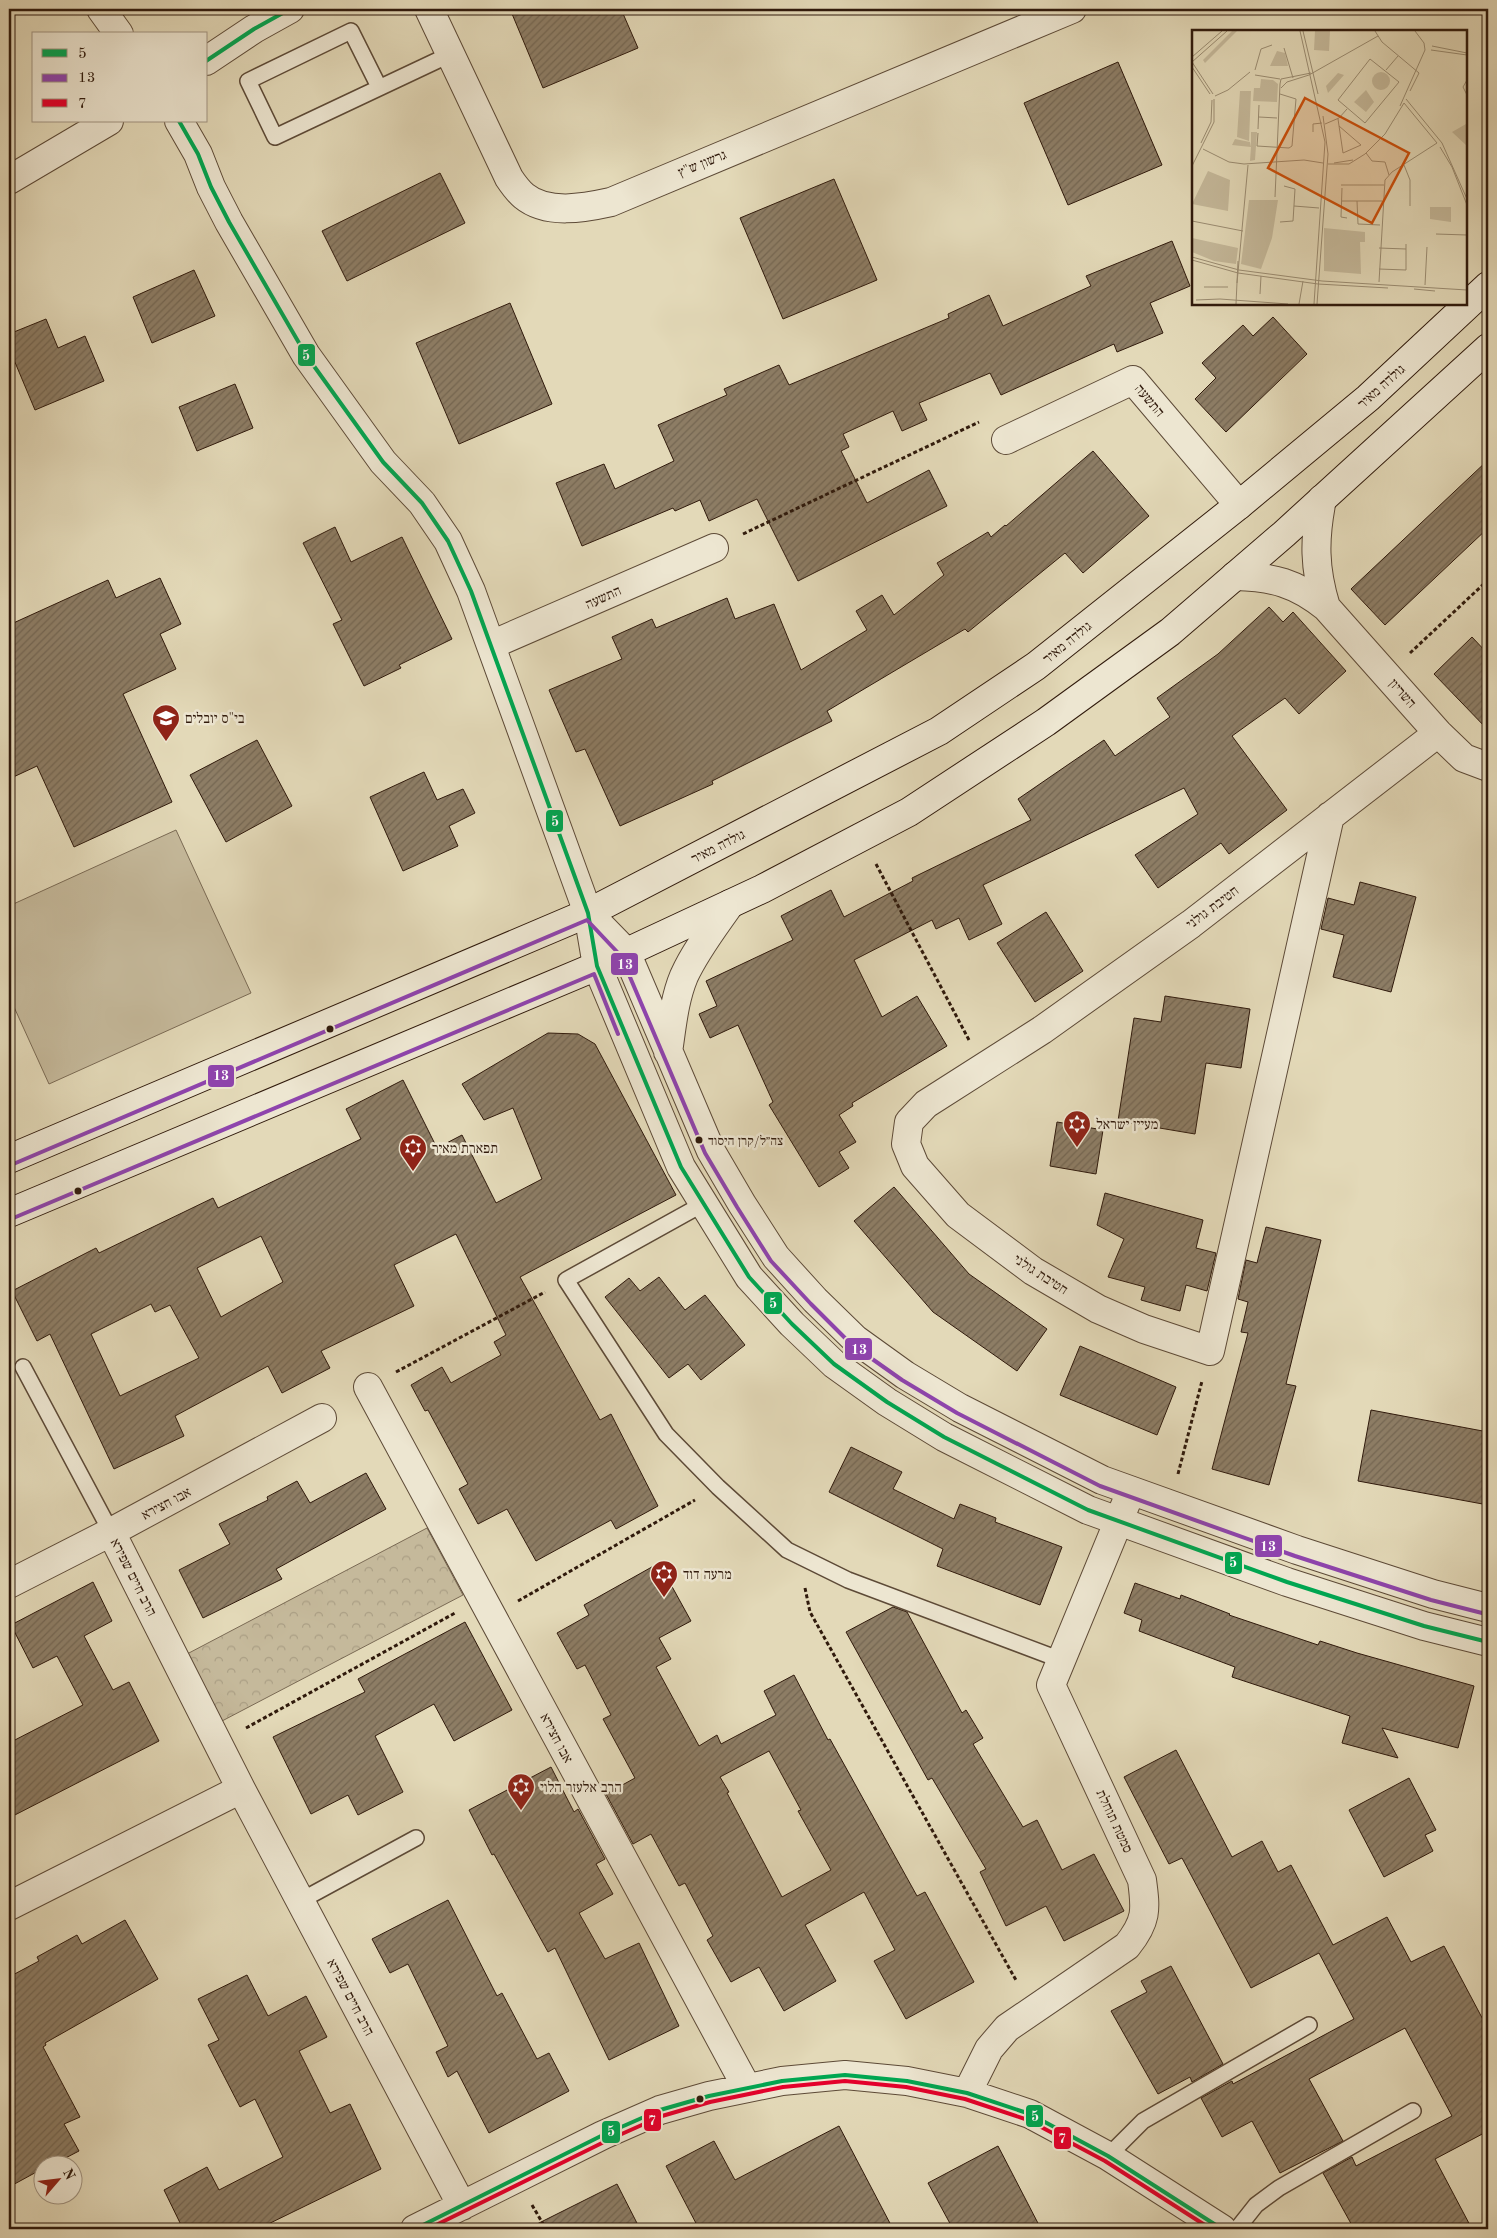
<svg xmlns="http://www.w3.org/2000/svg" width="1497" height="2238" font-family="'Old Standard TT','Frank Ruhl Libre',serif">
<defs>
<pattern id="forest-crowns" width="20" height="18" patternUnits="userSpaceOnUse" patternTransform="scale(1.25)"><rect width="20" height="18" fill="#c5b99b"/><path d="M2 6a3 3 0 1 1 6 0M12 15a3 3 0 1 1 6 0" fill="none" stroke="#aa9e84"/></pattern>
<pattern id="building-hatch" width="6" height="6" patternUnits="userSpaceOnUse" patternTransform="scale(1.25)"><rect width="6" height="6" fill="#8d7d65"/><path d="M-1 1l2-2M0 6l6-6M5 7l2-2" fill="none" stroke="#746652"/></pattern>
</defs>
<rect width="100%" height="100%" fill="#e3d9b8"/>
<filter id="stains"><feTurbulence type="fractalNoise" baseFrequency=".004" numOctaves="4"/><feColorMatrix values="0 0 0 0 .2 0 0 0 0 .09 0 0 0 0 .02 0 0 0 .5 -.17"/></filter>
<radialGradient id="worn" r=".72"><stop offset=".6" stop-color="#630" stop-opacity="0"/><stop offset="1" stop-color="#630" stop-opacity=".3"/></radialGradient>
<path fill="url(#forest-crowns)" stroke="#7a6a54" d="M427 1528 463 1595 222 1721 187 1654Z"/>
<path fill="#c5b99b" stroke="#7a6a54" d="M176 830 251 993 49 1084 9 996V906Z"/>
<path fill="url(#building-hatch)" stroke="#301a0c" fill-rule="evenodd" d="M510 9H621L638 48 543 88Z
M1118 62 1162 165 1068 205 1024 103Z
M440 173 465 223 347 281 322 231Z
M834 179 877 280 783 319 740 218Z
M1172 241 1190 286 1150 303 1163 333 1117 352 1114 344 1001 395 990 373 919 403 927 420 902 431 893 411 843 434 849 447 841 451 867 503 929 470 947 506 798 581 757 499 709 521 700 500 675 511 673 508 582 546 556 483 604 464 615 489 674 461 658 425 727 395 724 389 779 365 789 385 949 318 948 314 989 295 1003 326 1091 286 1086 276Z
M194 270 215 316 152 343 133 297Z
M510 303 552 404 459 444 416 343Z
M1273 317 1307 354 1226 432 1195 399 1216 378 1202 363 1243 325 1253 336Z
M46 319 58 348 85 336 104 381 35 410 9 348V334Z
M235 384 253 428 197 451 179 407Z
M1093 451 1149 516 1083 573 1065 553 968 632 965 629 827 711 832 721 712 781 713 784 620 826 585 749 576 752 549 690 622 659 612 637 652 619 656 628 727 598 735 619 774 604 801 670 867 630 856 611 882 595 894 615 944 575 937 563 988 532 991 537 1005 525 1006 526Z
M1488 460V528L1385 625 1351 589Z
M335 527 351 562 402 537 452 639 399 665 401 668 364 686 333 624 342 620 303 543Z
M160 578 181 624 160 634 176 669 123 694 172 802 74 847 37 766 9 779V625L108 580 116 598Z
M1269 607 1283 622 1293 612 1346 671 1299 714 1285 698 1232 736 1287 810 1229 854 1221 843 1158 888 1135 855 1198 814 1184 788 983 885 1002 924 969 940 959 918 936 929 932 920 854 960 882 1017 917 996 947 1046 852 1103 853 1106 839 1115 856 1142 839 1152 849 1168 819 1187 769 1105 773 1102 738 1025 710 1038 699 1014 717 1006 706 981 793 940 781 916 831 890 844 917 913 881 912 878 1031 820 1018 799 1104 740 1115 756 1170 717 1157 698 1218 654Z
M1472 637 1488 654V730L1434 674Z
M257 740 292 806 226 842 190 775Z
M424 772 437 800 463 789 475 813 449 826 458 846 403 871 370 797Z
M1360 882 1416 897 1391 992 1333 977 1344 935 1321 929 1328 898 1354 905Z
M1046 912 1083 971 1035 1002 997 943Z
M1165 996 1250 1009 1241 1068 1206 1063 1195 1134 1118 1121 1134 1018 1161 1022Z
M548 1033 578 1034 595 1044 676 1195 520 1277 600 1420 611 1414 658 1506 616 1529 611 1520 536 1561 507 1509 478 1524 459 1489 468 1484 428 1410 425 1411 411 1385 442 1367 451 1383 501 1355 494 1342 506 1335 456 1234 394 1265 414 1306 321 1351 330 1368 282 1393 268 1366 175 1416 184 1436 114 1469 50 1334 37 1341 12 1291 96 1248 99 1253 213 1198 218 1208 361 1139 346 1109 403 1080 437 1148 462 1135 496 1203 542 1179 513 1108 484 1120 462 1084ZM261 1236 283 1282 221 1317 197 1268ZM151 1304 155 1312 170 1305 199 1358 120 1396 91 1334Z
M1057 1122 1103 1130 1096 1174 1050 1166Z
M894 1187 969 1274 1047 1329 1017 1371 933 1312 854 1221Z
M1105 1193 1203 1220 1196 1248 1216 1253 1207 1291 1186 1285 1180 1311 1141 1300 1145 1287 1108 1277 1124 1239 1097 1225Z
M1266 1227 1321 1240 1286 1384 1296 1386 1269 1485 1212 1469 1248 1333 1241 1332 1248 1302 1238 1299 1246 1260 1257 1263Z
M659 1277 685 1310 705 1295 745 1345 701 1380 688 1364 669 1378 605 1297 629 1278 640 1291Z
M1080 1346 1176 1387 1157 1435 1060 1395Z
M1371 1410 1488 1432V1505L1358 1481Z
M851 1447 902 1472 893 1489 954 1519 960 1504 996 1518 995 1522 1062 1547 1040 1605 937 1566 943 1549 829 1492Z
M366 1473 386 1509 276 1569 282 1579 203 1618 179 1570 230 1544 219 1524 268 1500 267 1497 297 1481 310 1503Z
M659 1563 691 1621 659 1638 671 1659 656 1667 699 1746 717 1735 721 1744 776 1715 764 1691 794 1675 828 1740 830 1739 917 1896 925 1892 974 1982 906 2019 874 1961 895 1950 864 1892 805 1925 836 1981 784 2011 759 1967 731 1982 707 1940 713 1936 685 1883 679 1886 651 1834 633 1844 606 1794 635 1778 603 1719 611 1715 585 1665 577 1669 557 1633 589 1615 584 1605ZM769 1751 801 1810 798 1811 831 1870 782 1897 727 1793 729 1792 720 1777Z
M93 1582 112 1621 84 1636 113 1690 129 1682 159 1741 9 1818V1743L83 1705 57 1656 33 1668 11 1625Z
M1135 1583 1180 1599 1181 1595 1230 1614 1229 1615 1318 1645 1320 1641 1357 1653 1474 1686 1458 1748 1382 1728 1398 1758 1342 1743 1350 1716 1232 1677 1235 1667 1139 1631 1142 1620 1124 1613Z
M893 1607 907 1612 962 1713 966 1710 983 1738 973 1744 1023 1827 1037 1820 1062 1870 1094 1854 1124 1911 1064 1941 1046 1906 1006 1926 980 1872 986 1869 932 1778 928 1780 846 1632Z
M465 1622 512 1710 454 1741 434 1704 375 1736 403 1792 358 1815 348 1795 311 1814 273 1737 365 1692 358 1679Z
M1176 1750 1232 1857 1262 1841 1278 1872 1291 1865 1333 1945 1387 1917 1411 1962 1444 1946 1488 2029V2131L1435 2159 1472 2229H1354L1323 2173 1352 2157 1356 2166 1452 2116 1405 2028 1309 2079 1343 2141 1280 2173 1252 2121 1222 2137 1201 2098 1232 2081 1233 2084 1354 2019 1319 1953 1251 1988 1182 1858 1169 1864 1124 1777Z
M551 1767 574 1812 578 1809 605 1859 596 1864 613 1894 579 1913 605 1959 639 1943 679 2026 609 2060 555 1948 548 1952 494 1854 492 1855 469 1810Z
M1409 1778 1436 1830 1425 1835 1433 1851 1384 1877 1349 1810Z
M448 1900 497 1996 502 1993 537 2059 549 2053 569 2091 489 2133 457 2071 448 2077 436 2052 448 2046 408 1964 390 1973 372 1939Z
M125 1920 158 1979 45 2043 46 2045 43 2047 80 2117 64 2124 79 2151 50 2166H42V2169L9 2187V1977L39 1961 37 1957 77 1935 82 1944Z
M1171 1966 1223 2064 1192 2082 1190 2077 1158 2094 1111 2011 1147 1992 1141 1981Z
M247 1975 268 2016 306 1996 327 2037 299 2051 330 2113 350 2104 381 2169 258 2229H183L164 2190 207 2167 219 2190 283 2157 255 2099 240 2107 208 2045 219 2040 198 1999Z
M839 2126 893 2229H699L666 2166 714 2141 735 2180Z
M998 2146 1041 2229H953L928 2183Z
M617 2184 640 2229H527Z"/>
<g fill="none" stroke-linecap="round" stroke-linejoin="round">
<g stroke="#5d4a37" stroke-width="18">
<path id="service" d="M379 87 351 31 248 81 275 137 451 54
M703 1204 566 1280 666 1434 718 1487 787 1550 848 1580 1061 1660
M23 1367 111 1532
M300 1901 416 1838
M1108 2156 1143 2121 1309 2025
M1237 2229 1256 2205 1279 2188 1413 2111"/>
</g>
<g stroke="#5d4a37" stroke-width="30">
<path id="minor" d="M101 9 119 34
M429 9 509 178C513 184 518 191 524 196 547 215 584 208 611 202L1072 9
M206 61 254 29 290 9
M179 121 198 154 211 187 229 222 306 355 383 462 422 503 448 541 471 591 588 913
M9 180 109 121
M1006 440 1133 380 1239 505
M1322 499C1314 539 1314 568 1326 607
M1235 576C1273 577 1296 583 1326 607L1438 733 1464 758 1488 767
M491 645 714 548
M1330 816 1210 1351 1144 1329 1098 1309 1033 1271 958 1215 915 1166 906 1144 909 1122 926 1104 1042 1030 1191 924 1438 733
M368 1387 747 2088
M111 1532 241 1789 462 2206
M9 1584 111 1532 322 1418
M9 1906 241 1789
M967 2093 989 2049 1007 2028 1127 1946C1147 1921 1146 1910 1142 1880L1051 1685 1131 1491
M415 2229 603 2135 660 2110 709 2096 782 2081 845 2075 907 2081 967 2093 1030 2114 1108 2156 1222 2229"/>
</g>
<g stroke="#5d4a37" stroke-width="30">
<path id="tertiary" d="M588 913 597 966 681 1167 749 1277 792 1324 834 1364 887 1402 944 1437 1088 1510 1287 1582 1424 1626 1488 1642
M588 913 626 952 711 1151 742 1204 776 1257 815 1300 855 1339 905 1375 960 1408 1102 1480 1297 1550 1433 1594 1488 1608
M668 1052C672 1026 674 1000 684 976 696 950 714 927 730 904"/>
</g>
<g stroke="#301a0c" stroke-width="30">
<path id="secondary" d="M9 1159 588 913 939 731 1036 666 1239 505 1368 398 1488 286
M9 1213 597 966 762 889 909 812 1046 722 1170 632 1284 534 1488 348"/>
</g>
<path stroke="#301a0c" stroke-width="3" stroke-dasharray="4 2.5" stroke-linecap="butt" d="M743 534 979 422
M1410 653 1488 580
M876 864 969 1040
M396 1372 545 1292
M1178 1474 1202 1381
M805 1588 810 1612 1017 1982
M518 1601 695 1500
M246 1728 455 1613
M532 2205 546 2229"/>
<use href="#service" stroke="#ede6d1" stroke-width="15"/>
<use href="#minor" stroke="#ede6d1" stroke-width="28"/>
<use href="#tertiary" stroke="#ede6d1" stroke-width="28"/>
<use href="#secondary" stroke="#ede6d1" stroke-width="28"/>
<g stroke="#ede6d1" stroke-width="8">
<path id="bus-1" d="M206 61 254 29 290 9
M179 121 198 154 211 187 229 222 306 355 383 462 422 503 448 541 471 591 588 913 597 966 681 1167 749 1277 792 1324 834 1364 887 1402 944 1437 1088 1510 1287 1582 1424 1626 1488 1642
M415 2229 603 2135 660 2110 709 2096 782 2081 845 2075 907 2081 967 2093 1030 2114 1108 2156 1222 2229"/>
</g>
<g stroke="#ede6d1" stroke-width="8">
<path id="bus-2" d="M11 1165 587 920 621 956 705 1153 737 1207 771 1261 811 1304 851 1344 902 1380 957 1413 1100 1486 1295 1556 1431 1600 1486 1614
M11 1219 594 974 618 1034"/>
</g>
<g stroke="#ede6d1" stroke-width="8">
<path id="bus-3" d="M428 2229 606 2141 662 2116 710 2102 783 2087 845 2081 906 2087 965 2099 1028 2120 1105 2161 1211 2229"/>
</g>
<use href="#bus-1" stroke="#00a651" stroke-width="4"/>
<use href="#bus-2" stroke="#8e44ad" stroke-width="4"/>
<use href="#bus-3" stroke="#e4002b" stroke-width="4"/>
</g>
<defs>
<g id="school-pin" transform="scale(1.4375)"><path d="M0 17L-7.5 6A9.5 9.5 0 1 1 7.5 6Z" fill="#8f2418" stroke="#ede6d1"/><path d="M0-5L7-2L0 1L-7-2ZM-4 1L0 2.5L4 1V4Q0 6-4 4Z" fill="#fff"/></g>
<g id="synagogue-pin" transform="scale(1.4375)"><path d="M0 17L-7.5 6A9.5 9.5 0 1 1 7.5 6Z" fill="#8f2418" stroke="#ede6d1"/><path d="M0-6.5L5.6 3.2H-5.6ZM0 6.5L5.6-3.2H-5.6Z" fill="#fff"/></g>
</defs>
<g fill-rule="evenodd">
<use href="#school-pin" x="166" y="718"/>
<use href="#synagogue-pin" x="1077" y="1124"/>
<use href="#synagogue-pin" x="413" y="1148"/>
<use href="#synagogue-pin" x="664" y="1574"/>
<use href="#synagogue-pin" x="521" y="1787"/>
</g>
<g fill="#301a0c" stroke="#ede6d1" stroke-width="2">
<circle cx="330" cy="1029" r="4.5"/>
<circle cx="699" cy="1140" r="4.5"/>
<circle cx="78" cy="1191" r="4.5"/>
<circle cx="700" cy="2099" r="4.5"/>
</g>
<g text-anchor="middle" stroke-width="5" stroke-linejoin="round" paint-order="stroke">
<g font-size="13" fill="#301a0c" stroke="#ede6d1" text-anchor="start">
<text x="708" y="1145">צה״ל/קרן היסוד</text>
</g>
<g font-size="14" fill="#301a0c" stroke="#ede6d1">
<text transform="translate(702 163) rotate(-22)" y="5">גרשון ש"ץ</text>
<text transform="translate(1381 386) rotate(-42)" y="5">גולדה מאיר</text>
<text transform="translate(1150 400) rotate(50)" y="5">התשעה</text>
<text transform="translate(603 597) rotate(-24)" y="5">התשעה</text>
<text transform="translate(1067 642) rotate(-39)" y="5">גולדה מאיר</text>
<text transform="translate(1403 693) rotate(49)" y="5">השריון</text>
<text transform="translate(718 846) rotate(-27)" y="5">גולדה מאיר</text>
<text transform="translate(1212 907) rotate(-37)" y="5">חטיבת גולני</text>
<text transform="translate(1041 1274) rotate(33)" y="5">חטיבת גולני</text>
<text transform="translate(166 1503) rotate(-28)" y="5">אבו חצירא</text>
<text transform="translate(134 1577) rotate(63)" y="5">הרב חיים שפירא</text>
<text transform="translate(557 1738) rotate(62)" y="5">אבו חצירא</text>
<text transform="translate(1115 1821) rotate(65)" y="5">סמטת תוחלת</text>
<text transform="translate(351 1997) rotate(62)" y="5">הרב חיים שפירא</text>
</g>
<g font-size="14" fill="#301a0c" stroke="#ede6d1" text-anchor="start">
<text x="185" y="723">בי"ס יובלים</text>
<text x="1096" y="1129">מעיין ישראל</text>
<text x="432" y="1153">תפארת מאיר</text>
<text x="683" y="1579">מרעה דוד</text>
<text x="540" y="1792">הרב אלעזר הלוי</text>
</g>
</g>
<g transform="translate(1192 30)">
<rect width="275" height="275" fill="#e3d9b8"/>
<path d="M69 49 81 50 86 54 85 72 61 71 62 58H68ZM48 61H59L57 111 45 107ZM57 170H86L80 208 69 239 49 234ZM0 208 46 218 44 234 22 231 0 222Z" fill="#c5b99b"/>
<path d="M40 1H45L13 33 11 30ZM85 21 93 23 96 36H78ZM180 51a9 9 0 1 1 18 0a9 9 0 1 1-18 0ZM146 43 152 45 136 63 134 56ZM174 60 182 72 174 82 162 72ZM274 94 275 96V116L260 102ZM59 102H65L63 130 58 131 59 117 40 115 43 109 58 112 59 117ZM16 141 38 150 36 181 0 174ZM238 177H259V192L238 189ZM132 198 173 202V212H168L169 244 132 241Z" fill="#c5b99b"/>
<path d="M123 1H138L137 21 122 20Z" fill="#c5b99b"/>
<path fill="none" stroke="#9b8d73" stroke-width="1" d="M108 1 133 112 122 274M111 1 126 64M183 1 190 12 227 43M240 16 275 23M92 18 101 48M239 20 275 25M0 27 30 1M178 29 207 52 173 93 146 70ZM0 32 21 64M0 32 35 1M0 37 18 64M63 40 69 19 80 15M194 40 206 26M63 45 88 49M275 50 271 57 275 65M88 54 89 49 119 43M89 58 95 52 117 45 186 6M218 61 227 43M23 66 36 60 58 42M214 69 250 113 275 169M212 73 245 113M208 76 233 20 232 13 223 1M67 87 85 88M146 89 151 123 169 115 147 96M133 94 147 88 155 79M66 99 67 75M121 102V94L130 93M66 103 65 116 97 118 100 116 104 69 88 64M9 113 19 92 20 70M248 117 260 137 275 175M11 119 37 132 52 134 112 130 131 133M174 123 180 131 193 132 197 145M142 133 161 130M136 134H157L173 124 193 104 212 73M212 135 218 150V176M0 136 22 92V69M149 155H192M150 158 149 187 155 188M83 167 88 54M150 171H190M165 171 166 194 188 195M102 176 127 178M0 191 51 201M88 192 101 191 103 159 92 156M244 204 275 205M187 218 214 219M0 227 47 240 130 251 275 260M0 230 46 243 126 254 196 258M187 239 214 240V214M187 252 193 150 200 142 245 113M45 253 56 135M233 255 235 217M12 257H36M222 259 243 261M68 264 69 246M4 270 28 269 96 274M44 274 46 231M107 274 111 251M125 274 136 124 131 86"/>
<path fill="#cc500c" fill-opacity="0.15" stroke="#cc500c" stroke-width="2.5" d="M113 68 217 123 180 193 76 138Z"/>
<rect width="275" height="275" fill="none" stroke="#301a0c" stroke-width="2.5"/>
</g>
<g stroke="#ede6d1" stroke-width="2">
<rect x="297" y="343" width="19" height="24" rx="5" fill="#00a651"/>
<rect x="545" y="809" width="19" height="24" rx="5" fill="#00a651"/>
<rect x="610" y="952" width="29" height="24" rx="5" fill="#8e44ad"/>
<rect x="207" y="1064" width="28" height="24" rx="5" fill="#8e44ad"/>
<rect x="763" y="1291" width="20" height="24" rx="5" fill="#00a651"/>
<rect x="844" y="1337" width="29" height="24" rx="5" fill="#8e44ad"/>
<rect x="1254" y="1534" width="29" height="24" rx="5" fill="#8e44ad"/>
<rect x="1224" y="1551" width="19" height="24" rx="5" fill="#00a651"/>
<rect x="1025" y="2104" width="19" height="24" rx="5" fill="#00a651"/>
<rect x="643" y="2108" width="19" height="24" rx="5" fill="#e4002b"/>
<rect x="601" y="2120" width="20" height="24" rx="5" fill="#00a651"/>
<rect x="1053" y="2126" width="19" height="24" rx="5" fill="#e4002b"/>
</g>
<g font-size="14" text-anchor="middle" font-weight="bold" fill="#fff">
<text x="306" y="360">5</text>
<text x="555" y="826">5</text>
<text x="625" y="969">13</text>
<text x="221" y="1080">13</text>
<text x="773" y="1308">5</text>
<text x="859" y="1354">13</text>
<text x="1268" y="1551">13</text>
<text x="1233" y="1567">5</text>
<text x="1035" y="2121">5</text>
<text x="652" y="2125">7</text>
<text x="611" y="2136">5</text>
<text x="1062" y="2143">7</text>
</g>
<rect width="1497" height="2238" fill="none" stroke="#e3d9b8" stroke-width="30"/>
<rect x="10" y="10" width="1477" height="2218" fill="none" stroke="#301a0c" stroke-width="2.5"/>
<rect x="15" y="15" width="1467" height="2208" fill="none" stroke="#301a0c"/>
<rect x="32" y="32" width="175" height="90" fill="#ede6d1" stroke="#a19482"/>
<rect x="42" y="49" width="25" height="8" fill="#00a651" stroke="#a19482"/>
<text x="78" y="58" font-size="15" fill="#301a0c">5</text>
<rect x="42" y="74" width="25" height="8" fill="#8e44ad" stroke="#a19482"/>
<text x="78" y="82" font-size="15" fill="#301a0c">13</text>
<rect x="42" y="99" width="25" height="8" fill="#e4002b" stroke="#a19482"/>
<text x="78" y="108" font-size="15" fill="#301a0c">7</text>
<g transform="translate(58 2180) rotate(62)"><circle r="24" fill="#ede6d1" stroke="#a19482"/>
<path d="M0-4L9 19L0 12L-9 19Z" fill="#8f2418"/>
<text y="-8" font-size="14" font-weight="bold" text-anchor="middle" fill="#301a0c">N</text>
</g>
<rect width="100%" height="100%" filter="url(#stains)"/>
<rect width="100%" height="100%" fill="url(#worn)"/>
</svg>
